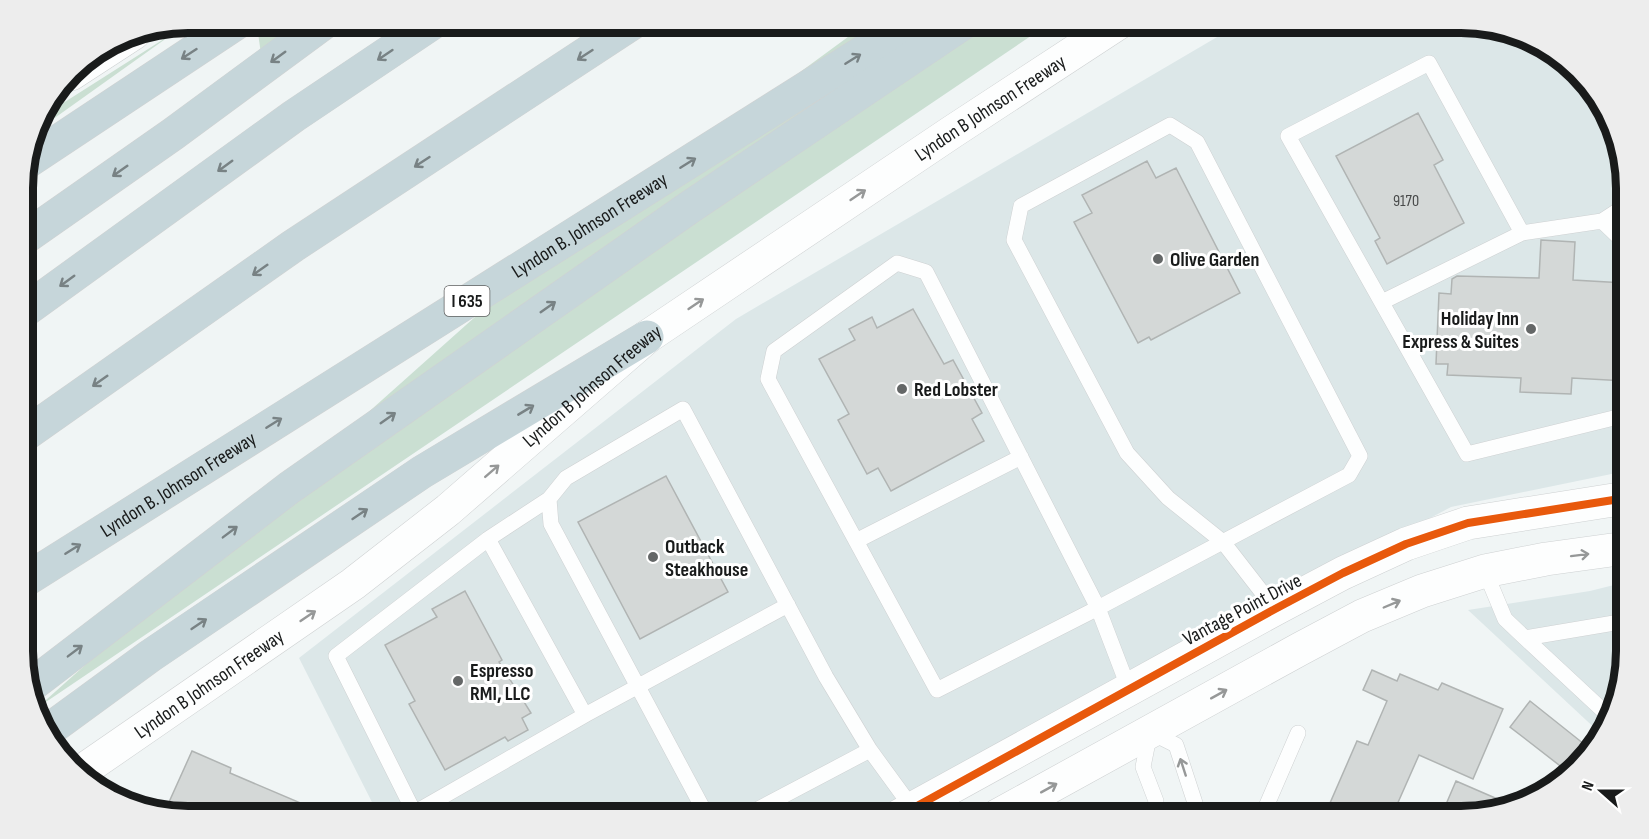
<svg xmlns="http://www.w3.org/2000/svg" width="1649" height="839" font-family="'Sofia Sans Condensed',sans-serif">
<rect width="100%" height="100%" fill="#f0f5f5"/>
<path fill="#dce7e8" d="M1241 23H1461L1535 40 1598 96 1625 166 1626 471 1451 507 868 816H379L299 658 736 319Z
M1626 582V652L1609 725 1601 734 1468 610 1590 591Z"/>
<path fill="#cadfd2" d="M274 23H318L261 54 258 33Z
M867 23H1050L37 708 513 283Z
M178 30 35 132 38 119Z"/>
<path fill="#d4d8d7" stroke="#b0b4b3" stroke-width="1.5" d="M1418 113 1443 160 1434 165 1464 223 1387 264 1375 241 1380 238 1336 156Z
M1147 161 1156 178 1176 168 1240 293 1151 340 1149 337 1138 343 1074 222 1092 213 1082 195Z
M1541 240 1575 242 1573 280 1625 283 1626 381 1572 378 1571 394 1520 392 1521 378 1447 375 1448 364H1436L1439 293 1451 294 1452 279 1457 276 1539 278Z
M913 309 944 364 953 360 982 413 972 419 984 441 891 491 878 468 867 474 838 420 849 414 819 359 855 340 849 329 872 317 877 328Z
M666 476 728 592 640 639 578 522Z
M465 591 502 660 499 662 531 713 522 718 528 730 508 741 505 737 445 770 409 704 415 701 385 645 437 617 432 609Z
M1372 670 1397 681 1400 674 1438 690 1442 683 1503 709 1473 779 1419 755 1392 816H1340L1327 810 1357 741 1368 745 1387 701 1363 690Z
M1530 701 1589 748 1568 772 1510 727Z
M192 751 231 768 230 773 331 816H188L165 811Z
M1456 781 1509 804 1472 816H1441Z"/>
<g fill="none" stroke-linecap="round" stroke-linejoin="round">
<g stroke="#ced1d2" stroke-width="16">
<path id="service" d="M1602 221 1625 206
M1625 243 1602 221 1522 233 1429 63 1288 136 1467 454 1626 415
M1382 302 1522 233
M488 539 549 499
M856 541 1021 457
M1485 571 1505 619 1525 638 1626 621
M1525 638 1611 718
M1129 689 1098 608 937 690 768 379 774 351 897 263 926 272 1098 608 1349 475 1360 456 1197 142 1170 125 1021 206 1014 240 1127 453 1168 498 1223 542 1275 609
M414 813 585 715
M416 816 336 656 488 539 585 715 788 605
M707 816 551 524 549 499 566 478 683 409 826 677 870 750 913 809
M745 816 870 750
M1152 816 1156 801 1143 767 1150 732 1176 745 1197 809 1195 816
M1262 816 1298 733"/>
</g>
<g stroke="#ced1d2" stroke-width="34">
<path id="tertiary" d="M899 816 1275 609 1343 573 1406 544 1468 523 1626 498
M997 816 1300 649 1362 616 1422 591 1485 571 1546 559 1626 548"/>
</g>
<g stroke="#ced1d2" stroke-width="34">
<g id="secondary">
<path d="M71 74 134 33"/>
<path id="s1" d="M82 771 353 584 448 510 647 337 952 132 1120 22"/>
</g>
</g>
<g stroke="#d0d2d2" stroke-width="34">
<g id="motorway">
<path d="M27 162 238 22"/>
<path d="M23 239 173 134 325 22"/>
<path d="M23 312 294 116 434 22"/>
<path d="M23 436 293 246 634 22"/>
<path id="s2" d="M24 581 911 22"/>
<path d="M29 687 289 488 690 207 965 22"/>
<path d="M46 732 150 656 422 472 647 337"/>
</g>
</g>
<use href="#service" stroke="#fdfefe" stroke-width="15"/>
<use href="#tertiary" stroke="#fdfefe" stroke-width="33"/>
<use href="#secondary" stroke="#fdfefe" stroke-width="33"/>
<use href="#motorway" stroke="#c6d6da" stroke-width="33"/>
<g stroke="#fff" stroke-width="11">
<path id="cycleway" d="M899 816 1275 609 1343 573 1406 544 1468 523 1626 498"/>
</g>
<use href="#cycleway" stroke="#e8590c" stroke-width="8"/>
</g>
<defs><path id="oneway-shaft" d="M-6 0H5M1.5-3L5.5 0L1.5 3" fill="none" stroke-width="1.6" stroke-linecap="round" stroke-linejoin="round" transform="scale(1.5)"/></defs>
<g stroke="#788284">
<use href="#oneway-shaft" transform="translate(189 54) rotate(147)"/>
<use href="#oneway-shaft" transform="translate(385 55) rotate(146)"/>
<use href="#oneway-shaft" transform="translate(585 55) rotate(147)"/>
<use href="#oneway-shaft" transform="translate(278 57) rotate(144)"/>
<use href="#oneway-shaft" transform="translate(853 59) rotate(-32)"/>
<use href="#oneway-shaft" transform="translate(422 162) rotate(147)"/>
<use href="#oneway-shaft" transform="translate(688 163) rotate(-32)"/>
<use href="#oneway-shaft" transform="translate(225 166) rotate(144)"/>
<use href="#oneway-shaft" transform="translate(120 171) rotate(145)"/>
<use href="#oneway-shaft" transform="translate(260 270) rotate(145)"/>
<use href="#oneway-shaft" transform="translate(67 281) rotate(144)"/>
<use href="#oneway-shaft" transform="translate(548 307) rotate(-35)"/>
<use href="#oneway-shaft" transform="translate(100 381) rotate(145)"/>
<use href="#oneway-shaft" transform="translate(526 410) rotate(-31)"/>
<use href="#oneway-shaft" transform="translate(388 418) rotate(-35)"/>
<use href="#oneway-shaft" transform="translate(274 423) rotate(-32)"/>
<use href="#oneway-shaft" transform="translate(360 514) rotate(-34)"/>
<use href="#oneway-shaft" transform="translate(230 532) rotate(-37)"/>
<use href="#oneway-shaft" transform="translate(73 549) rotate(-32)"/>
<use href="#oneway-shaft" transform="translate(199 624) rotate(-34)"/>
<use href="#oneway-shaft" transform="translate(75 651) rotate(-37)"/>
</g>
<g stroke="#969898">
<use href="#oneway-shaft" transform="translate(858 195) rotate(-34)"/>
<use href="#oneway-shaft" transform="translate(696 304) rotate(-34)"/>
<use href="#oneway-shaft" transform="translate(492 471) rotate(-41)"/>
<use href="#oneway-shaft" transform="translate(1580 555) rotate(-7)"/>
<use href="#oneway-shaft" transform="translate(1392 604) rotate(-23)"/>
<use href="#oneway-shaft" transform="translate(308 616) rotate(-34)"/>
<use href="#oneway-shaft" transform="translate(1219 694) rotate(-29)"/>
<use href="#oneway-shaft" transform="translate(1183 767) rotate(-108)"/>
<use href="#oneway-shaft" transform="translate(1049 788) rotate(-29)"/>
</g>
<g fill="#646767" stroke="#fff" stroke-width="2">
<circle cx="1158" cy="259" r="6"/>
<circle cx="1531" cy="329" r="6"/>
<circle cx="902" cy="389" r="6"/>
<circle cx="653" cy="557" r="6"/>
<circle cx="458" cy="681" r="6"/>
</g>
<g text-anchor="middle" stroke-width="6" stroke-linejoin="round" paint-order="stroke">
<g font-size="16" fill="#484a4a">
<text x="1406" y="206">9170</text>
</g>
<rect fill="#fff" stroke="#5e5f5f" stroke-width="1.5" x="444.5" y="286" width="45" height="30" rx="4.5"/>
<g font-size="18" font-weight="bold" fill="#191b1b">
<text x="467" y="307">I 635</text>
</g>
<g font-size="20" fill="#191b1b" stroke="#fff">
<text dy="7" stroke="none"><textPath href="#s1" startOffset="1126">Lyndon B Johnson Freeway</textPath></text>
<text dy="7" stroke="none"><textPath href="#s2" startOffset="668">Lyndon B. Johnson Freeway</textPath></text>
<text dy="7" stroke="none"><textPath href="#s1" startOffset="640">Lyndon B Johnson Freeway</textPath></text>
<text dy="7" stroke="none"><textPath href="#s2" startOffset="182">Lyndon B. Johnson Freeway</textPath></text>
<text transform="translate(1242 609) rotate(-28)" y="7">Vantage Point Drive</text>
<text dy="7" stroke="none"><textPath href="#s1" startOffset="154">Lyndon B Johnson Freeway</textPath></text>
</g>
<g font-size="20" font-weight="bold" fill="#191b1b" stroke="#fff" text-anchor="start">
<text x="1170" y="266">Olive Garden</text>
<text x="1519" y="325" text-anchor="end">Holiday Inn<tspan x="1519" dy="23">Express &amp; Suites</tspan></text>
<text x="914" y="396">Red Lobster</text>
<text x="665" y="553">Outback<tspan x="665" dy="23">Steakhouse</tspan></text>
<text x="470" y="677">Espresso<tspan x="470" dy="23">RMI, LLC</tspan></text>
</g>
</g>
<path d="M0 0H1649V839H0ZM188 33H1461A155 155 0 0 1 1616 188V651A155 155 0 0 1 1461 806H188A155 155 0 0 1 33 651V188A155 155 0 0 1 188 33Z" fill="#ededed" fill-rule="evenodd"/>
<path fill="none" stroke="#191b1b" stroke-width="8" d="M188 33H1461A155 155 0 0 1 1616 188V651A155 155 0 0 1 1461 806H188A155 155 0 0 1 33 651V188A155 155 0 0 1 188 33Z"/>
<g transform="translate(1601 791) rotate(291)" stroke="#ffffff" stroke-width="4.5" paint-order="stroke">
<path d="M0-4.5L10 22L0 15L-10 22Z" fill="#191b1b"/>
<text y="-9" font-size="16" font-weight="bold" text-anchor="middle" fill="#191b1b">N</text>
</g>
</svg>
